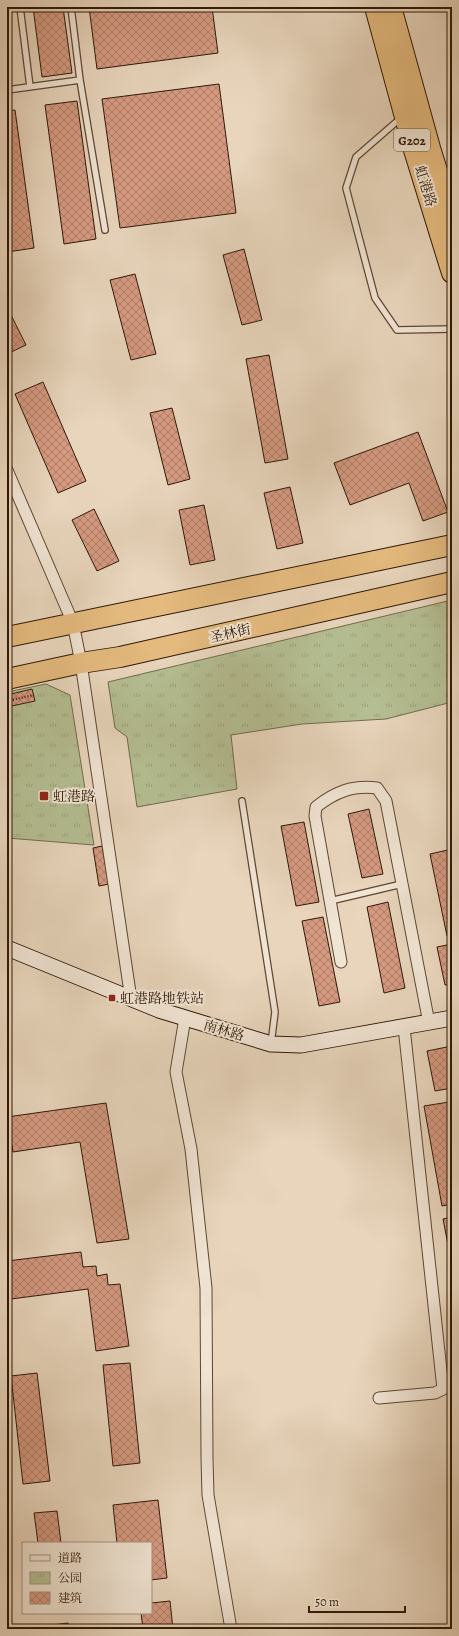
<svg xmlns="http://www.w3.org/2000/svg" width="459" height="1636" font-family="Alegreya,'Noto Serif SC',serif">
<defs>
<pattern id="park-tufts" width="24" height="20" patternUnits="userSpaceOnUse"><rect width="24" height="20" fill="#b4be92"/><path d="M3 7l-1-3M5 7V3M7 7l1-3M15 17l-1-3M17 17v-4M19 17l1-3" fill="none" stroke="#9ba37c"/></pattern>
<pattern id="building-cross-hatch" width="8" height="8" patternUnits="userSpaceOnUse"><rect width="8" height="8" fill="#d69a81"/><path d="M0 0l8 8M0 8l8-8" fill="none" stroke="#ae7d68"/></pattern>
</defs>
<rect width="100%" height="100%" fill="#e8d5bc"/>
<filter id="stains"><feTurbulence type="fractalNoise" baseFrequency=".005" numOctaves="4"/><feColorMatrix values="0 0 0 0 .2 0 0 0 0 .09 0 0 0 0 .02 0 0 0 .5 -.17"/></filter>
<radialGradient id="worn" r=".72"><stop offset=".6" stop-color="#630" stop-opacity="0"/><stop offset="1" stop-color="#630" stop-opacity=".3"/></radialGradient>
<path fill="url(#park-tufts)" stroke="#726b4c" d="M452 600V702L386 719 302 724 231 735 237 789 137 807 127 737 115 728 108 682Z
M46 684 70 695 94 845 7 838V692Z"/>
<path fill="url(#building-cross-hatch)" stroke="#2f1806" d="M33 7H63L72 73 42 77Z
M89 7H212L218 53 97 69Z
M7 60 10 82H7Z
M219 84 236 213 120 228 102 99Z
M77 101 96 239 64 244 45 105Z
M15 110 34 248 7 252V111Z
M244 249 262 320 242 325 223 255Z
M135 274 156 354 131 360 110 280Z
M7 307 26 345 7 354Z
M269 355 288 459 265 463 246 359Z
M43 382 86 481 58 493 15 394Z
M172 408 190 479 168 485 150 413Z
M418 432 448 512 423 521 409 483 350 505 334 463Z
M290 487 303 543 277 549 264 493Z
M204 505 215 560 190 565 179 510Z
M94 509 119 561 97 571 72 520Z
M32 689 35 701 7 707V695Z
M369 809 383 874 362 878 348 814Z
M304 822 319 902 296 906 281 826Z
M102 846 109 884 99 886 93 848Z
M452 849V935L447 936 430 854Z
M388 902 405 988 384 993 367 907Z
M323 917 340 1002 319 1006 302 921Z
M452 944V984L445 985 437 947Z
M452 1046V1088L435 1091 427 1051Z
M449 1102 452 1117V1204L442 1206 424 1106Z
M106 1103 129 1239 97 1243 80 1142 13 1152 7 1117Z
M452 1217V1266L443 1219Z
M81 1252 83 1267 96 1266 97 1276 107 1274 108 1285 120 1284 129 1346 96 1351 88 1289 11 1299 7 1261Z
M130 1363 140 1463 113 1466 103 1365Z
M37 1373 50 1481 23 1484 11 1376Z
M158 1500 167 1578 151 1580V1543H117L113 1505Z
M57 1511 61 1543H38L34 1513Z
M170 1601 173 1629H143L141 1613H151V1603Z
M68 1623 69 1629H44V1626Z"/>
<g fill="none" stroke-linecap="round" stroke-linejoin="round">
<g stroke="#5d4734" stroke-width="8">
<path id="lane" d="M20 7 30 87
M71 7 80 80 105 230
M7 90 80 80
M402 117 356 157 346 188 375 298 397 330 452 329
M242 801 275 1012 271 1044
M330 901 402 884"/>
</g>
<g stroke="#5d4734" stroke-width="13">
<path id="street" d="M7 470 73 623 81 663 131 999
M341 962 315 816 316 807C335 792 352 785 377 788L386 801 429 1023
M185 1018 176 1072 191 1149 206 1288 207 1458 208 1495 231 1629
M379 1398 435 1393 443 1389 404 1027"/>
</g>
<g stroke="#2f1806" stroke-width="17">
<path id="secondary" d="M7 948 159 1010 271 1044 301 1045 452 1018"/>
</g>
<g stroke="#2f1806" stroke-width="22">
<path id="highway" d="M375 7 414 150 452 273
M391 7 430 148 452 219
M7 637 452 545
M7 679 81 663 120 657 452 582"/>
</g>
<path stroke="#2f1806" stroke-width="2.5" stroke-dasharray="1 2" stroke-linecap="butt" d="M7 701 34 695"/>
<use href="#lane" stroke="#f0e4d3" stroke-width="5.5"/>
<use href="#street" stroke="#f0e4d3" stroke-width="11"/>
<use href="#secondary" stroke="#f0e4d3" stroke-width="15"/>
<use href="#highway" stroke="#e4ba7e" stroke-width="20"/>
</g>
<g fill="#8f2418" stroke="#f0e4d3" stroke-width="1.5">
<rect x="39" y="791" width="10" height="10" rx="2"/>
<rect x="108" y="994" width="8" height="8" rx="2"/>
</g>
<g text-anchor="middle" stroke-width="4" stroke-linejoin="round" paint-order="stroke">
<rect fill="#f0e4d3" stroke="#695544" stroke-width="1" x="394" y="129" width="36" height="22" rx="3"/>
<g font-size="13" font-weight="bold" fill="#2f1806">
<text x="412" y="145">G202</text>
</g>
<g font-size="14" fill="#2f1806" stroke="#f0e4d3">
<text transform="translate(426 186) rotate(73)" y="5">虹港路</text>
<text transform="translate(230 633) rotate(-13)" y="5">圣林街</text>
<text transform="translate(224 1030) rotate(17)" y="5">南林路</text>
</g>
<g font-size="14" fill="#2f1806" stroke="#f0e4d3" text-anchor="start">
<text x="53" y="801">虹港路</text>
<text x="120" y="1003">虹港路地铁站</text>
</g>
</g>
<rect width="459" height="1636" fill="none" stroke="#e8d5bc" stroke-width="24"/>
<rect x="8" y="8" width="443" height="1620" fill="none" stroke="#2f1806" stroke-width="2"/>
<rect x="12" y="12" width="435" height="1612" fill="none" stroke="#2f1806"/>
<rect x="22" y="1542" width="130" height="72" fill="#f0e4d3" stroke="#a39281"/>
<rect x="30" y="1555" width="20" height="6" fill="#f0e4d3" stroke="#a39281"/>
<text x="58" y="1562" font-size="12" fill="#2f1806">道路</text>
<rect x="30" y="1572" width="20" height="12" fill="url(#park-tufts)" stroke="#a39281"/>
<text x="58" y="1582" font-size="12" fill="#2f1806">公园</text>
<rect x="30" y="1592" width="20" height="12" fill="url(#building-cross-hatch)" stroke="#a39281"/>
<text x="58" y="1602" font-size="12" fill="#2f1806">建筑</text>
<path d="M309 1606v6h96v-6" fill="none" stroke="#2f1806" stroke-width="2"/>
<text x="315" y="1606" font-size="12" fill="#2f1806" stroke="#f0e4d3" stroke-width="3" paint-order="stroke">50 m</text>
<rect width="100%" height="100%" filter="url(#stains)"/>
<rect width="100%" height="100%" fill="url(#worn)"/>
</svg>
